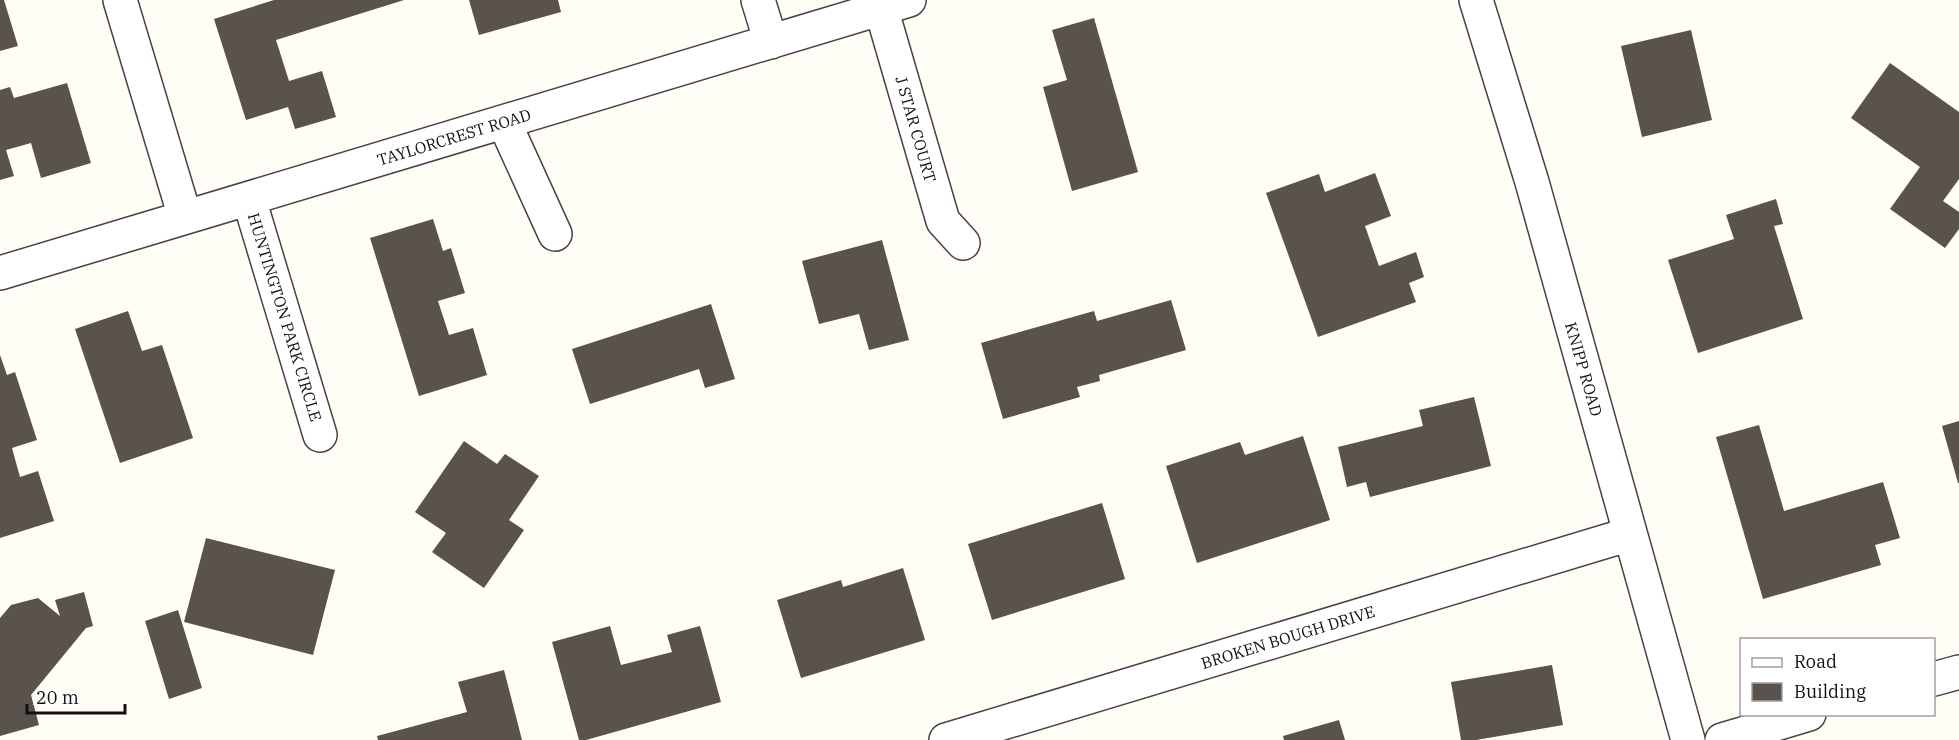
<svg xmlns="http://www.w3.org/2000/svg" width="1959" height="740" font-family="'IBM Plex Serif',serif">
<rect width="100%" height="100%" fill="#fffdf5"/>
<path fill="#5a524d" d="M0 0H4L18 46 0 51Z
M274 0H404L276 40 289 81 322 71 336 117 295 129 288 107 246 120 214 19Z
M469 0H558L561 12 479 35Z
M1094 18 1138 172 1072 191 1043 87 1067 80 1052 30Z
M1691 30 1712 120 1642 137 1621 46Z
M1890 63 1959 112V179L1943 201 1959 212V229L1945 248 1890 209 1920 167 1851 118Z
M67 83 91 163 41 178 31 143 6 150 14 176 0 180V90L10 87 14 98Z
M1375 173 1391 216 1365 226 1379 266 1416 252 1424 277 1409 283 1416 302 1318 337 1266 193 1319 174 1325 192Z
M1776 199 1783 224 1774 226 1803 319 1698 353 1668 260 1734 239 1726 215Z
M433 219 443 251 451 248 465 293 438 301 449 335 473 328 487 375 419 396 370 238Z
M882 240 909 340 869 350 859 314 819 324 802 261Z
M1171 300 1186 350 1099 375 1100 381 1077 387 1080 397 1003 419 981 343 1094 311 1097 321Z
M711 304 735 379 705 388 699 369 590 404 572 349Z
M128 311 142 351 162 345 193 438 120 463 75 329Z
M0 355 7 375 15 372 37 440 12 448 20 477 38 471 54 521 0 538Z
M1474 397 1491 466 1370 497 1366 482 1347 487 1338 447 1423 426 1419 410Z
M1959 421V483H1958L1942 426Z
M1759 425 1784 511 1883 482 1900 538 1875 545 1881 565 1763 599 1716 437Z
M1303 436 1330 520 1197 563 1166 466 1240 442 1245 455Z
M464 441 497 464 505 454 539 476 509 520 524 530 484 588 432 552 446 533 415 512Z
M1102 503 1125 579 992 620 968 544Z
M206 538 335 570 313 655 184 622Z
M903 568 925 640 801 678 777 600 841 580 843 587Z
M84 592 93 626 86 628 31 695 39 725 0 736V618L11 605 38 598 60 616 55 600Z
M178 610 202 688 169 699 145 621Z
M610 626 621 665 672 652 667 635 700 626 721 702 586 740H579L552 642Z
M1552 665 1563 725 1476 740H1461L1451 682Z
M504 670 522 740H378L377 736 467 712 458 682Z
M1339 720 1345 740H1284L1283 736Z"/>
<g fill="none" stroke-linecap="round" stroke-linejoin="round">
<g stroke="#444" stroke-width="36">
<path id="minor" d="M120 0 185 217
M758 0 771 42
M1476 0 1532 182 1688 740
M881 8 943 221 963 243
M504 122 555 234
M249 199 320 435
M0 273 909 0
M1934 679 1959 672
M946 740 1630 534
M1722 740 1809 714"/>
</g>
<use href="#minor" stroke="#fff" stroke-width="33"/>
</g>
<g text-anchor="middle" stroke-width="6" stroke-linejoin="round" paint-order="stroke">
<g font-size="16" fill="#111" stroke="#fff">
<text transform="translate(916 129) rotate(74)" y="6">J STAR COURT</text>
<text transform="translate(454 137) rotate(-17)" y="6">TAYLORCREST ROAD</text>
<text transform="translate(285 317) rotate(73)" y="6">HUNTINGTON PARK CIRCLE</text>
<text transform="translate(1584 369) rotate(74)" y="6">KNIPP ROAD</text>
<text transform="translate(1288 637) rotate(-17)" y="6">BROKEN BOUGH DRIVE</text>
</g>
</g>
<rect x="1740" y="638" width="195" height="78" fill="#ffffff" stroke="#a0a0a0" stroke-width="1.5"/>
<rect x="1752" y="658" width="30" height="9" fill="#ffffff" stroke="#a0a0a0" stroke-width="1.5"/>
<text x="1794" y="668" font-size="18" fill="#111111">Road</text>
<rect x="1752" y="683" width="30" height="18" fill="#5a524d" stroke="#a0a0a0" stroke-width="1.5"/>
<text x="1794" y="698" font-size="18" fill="#111111">Building</text>
<path d="M27 704v9h98v-9" fill="none" stroke="#111111" stroke-width="3"/>
<text x="36" y="704" font-size="18" fill="#111111" stroke="#ffffff" stroke-width="4.5" paint-order="stroke">20 m</text>
</svg>
